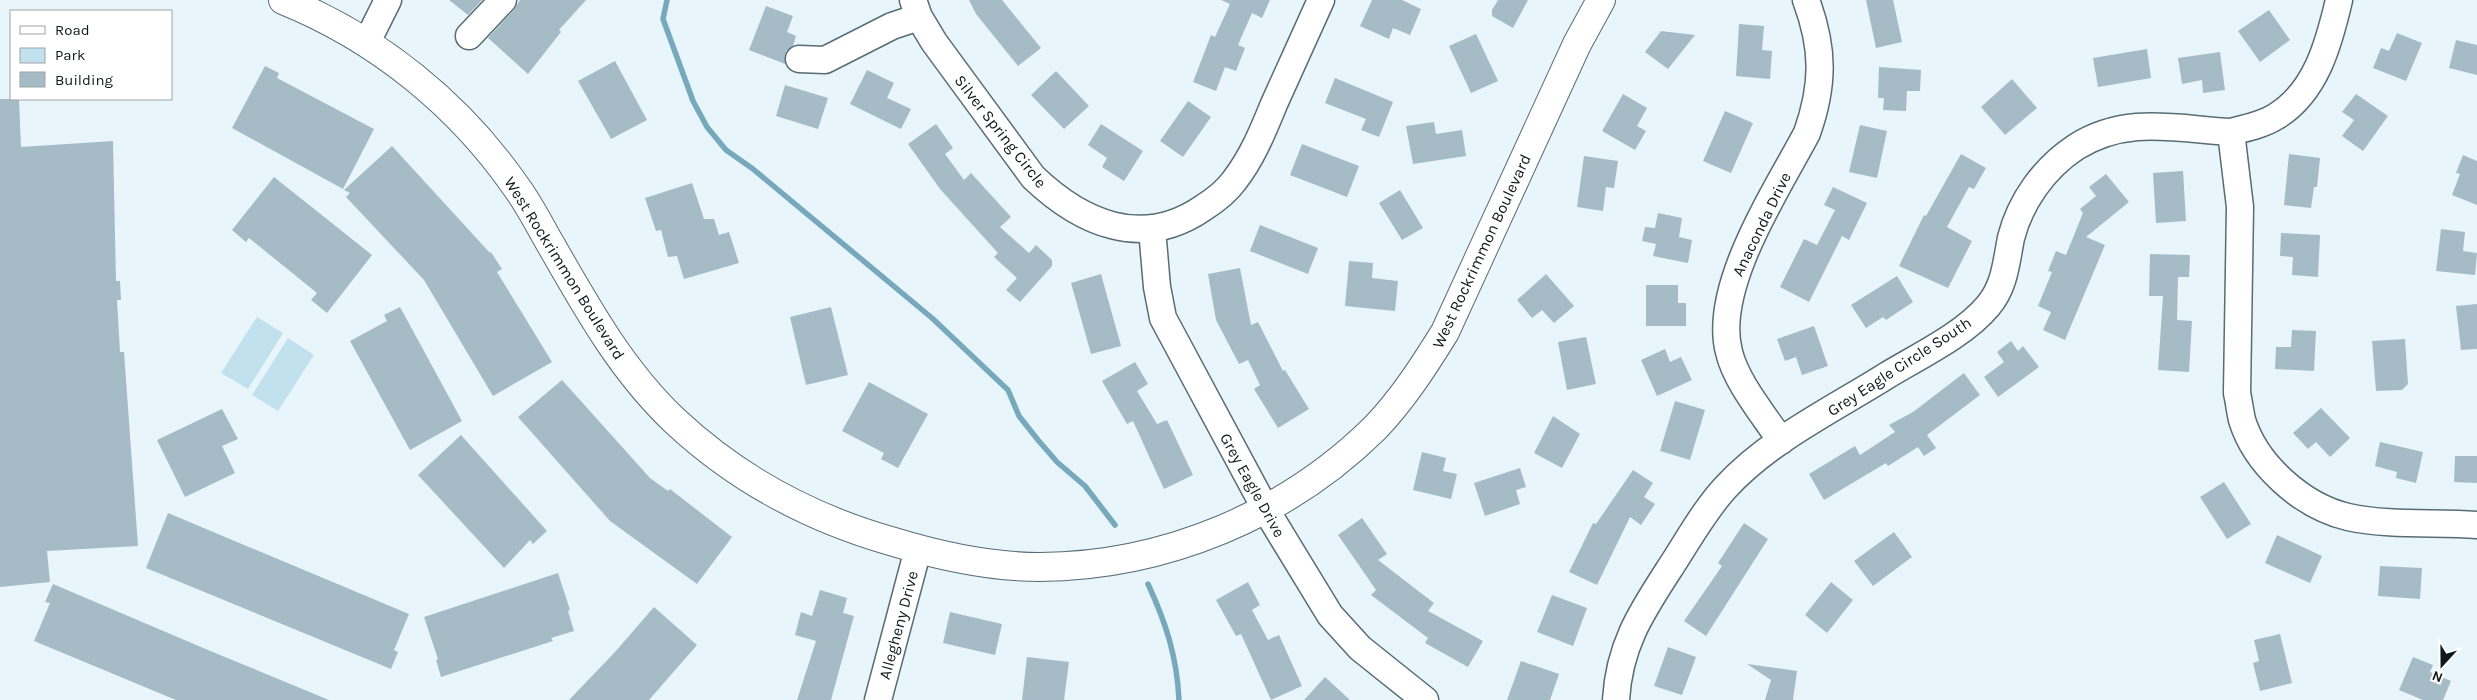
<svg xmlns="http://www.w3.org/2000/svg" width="2477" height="700" font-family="Karla,sans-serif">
<rect width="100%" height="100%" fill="#e8f6fc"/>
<path fill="#c1e1ef" d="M257 317 283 333 248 389 221 373Z
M288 338 314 355 278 411 252 395Z"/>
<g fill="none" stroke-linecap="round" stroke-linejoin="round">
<path stroke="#78a8bc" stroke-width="5.5" d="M667 0 663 19 693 101 707 127 726 150 753 169 932 318 1008 390 1019 416 1038 440 1057 462 1085 486 1115 525
M1148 584C1166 623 1177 657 1179 700"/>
</g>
<path fill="#a5bcc6" d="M449 0H482L468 15Z
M520 0H586L559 30 561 32 528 74 488 38 514 10Z
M969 0H1002L1041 48 1018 66 976 14Z
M1221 0H1270L1262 18 1252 13 1238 45 1245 48 1236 71 1225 67 1216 91 1193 82 1211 35 1215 37 1230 4Z
M1372 0H1402L1421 9 1410 35 1393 28 1389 39 1360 26Z
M1498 0H1528L1513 28 1492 16V10Z
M1866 0H1893L1902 42 1876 48Z
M766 6 793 16 787 32 796 36 793 46 786 51 785 64 749 50Z
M2269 10 2290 40 2260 62 2238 31Z
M1739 24 1764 26 1762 50 1772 51 1770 79 1736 76Z
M1661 31 1695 35 1668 69 1645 52Z
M2397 33 2422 43 2406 81 2373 68 2381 48 2389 51Z
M1476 34 1498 81 1471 93 1449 46Z
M2456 40 2477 45V75L2449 68Z
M2147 49 2151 78 2098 87 2093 58Z
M2220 52 2225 90 2203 93 2202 80 2182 84 2178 58Z
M615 61 647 120 611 139 578 81Z
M265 66 279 73 277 78 374 129 343 189 232 128Z
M1879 67 1921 70 1920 91H1907L1906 111 1883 110 1884 98H1878Z
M867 70 894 83 887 98 911 109 901 129 850 104Z
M1056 71 1089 106 1064 129 1031 95Z
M1335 78 1393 102 1379 137 1361 130 1366 119 1325 103Z
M2012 79 2037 108 2005 135 1981 107Z
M785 85 828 98 818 129 776 116Z
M1623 94 1647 108 1637 126 1646 131 1635 150 1602 131Z
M2356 94 2388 116 2363 151 2342 136 2354 120 2342 112Z
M0 99H19L21 147 113 141 116 281H120L121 300H117L120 352H124L138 546 47 551 50 582 0 587Z
M1188 101 1211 117 1183 157 1160 141Z
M1725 111 1753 123 1731 173 1703 161Z
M1434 122 1436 134 1462 130 1466 156 1413 164 1406 126Z
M936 124 953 148 945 154 964 180 971 173 1011 217 1000 227 1029 253 1036 245 1052 260V266L1020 302 1006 290 1017 278 994 257 998 253 940 189 908 144Z
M1101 124 1143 151 1124 181 1102 167 1107 158 1088 145Z
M1860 125 1887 131 1877 178 1849 172Z
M1302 144 1359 166 1347 197 1290 175Z
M392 146 490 253 491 252 502 269 497 272 552 362 493 396 424 280 346 197 350 193 344 190Z
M1961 154 1986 168 1974 189 1969 187 1947 227 1972 241 1948 288 1899 266 1924 215 1926 216Z
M2289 154 2320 158 2317 187H2314L2311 208 2284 205Z
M2463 155 2477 161V205L2452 195 2460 174 2456 173Z
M1584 156 1618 161 1614 188 1606 187 1603 211 1577 207Z
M2183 171 2186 221 2156 223 2153 173Z
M2106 174 2129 202 2086 237 2105 245 2065 340 2043 330 2051 312 2038 306 2052 272 2048 271 2056 251 2066 255 2083 213 2080 209 2096 196 2089 187Z
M274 177 372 255 327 313 311 300 317 293 249 238 246 242 232 230Z
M692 183 704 219H714L719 235 729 232 739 263 684 279 677 256 668 257 661 230 656 231 645 198Z
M1833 187 1867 203 1849 240 1842 236 1809 302 1780 287 1804 239 1817 245 1835 210 1824 205Z
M1400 190 1423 228 1402 240 1379 203Z
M1658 213 1682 218 1679 237 1692 240 1688 263 1653 256 1656 244 1642 241 1645 227 1655 228Z
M1260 225 1318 248 1308 274 1250 251Z
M2441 229 2465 232 2463 251 2477 253 2475 275 2436 271Z
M2281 233 2320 235 2318 277 2292 275 2293 257 2280 256Z
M2150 254 2190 255 2189 277H2178L2177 320 2192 321 2189 372 2158 370 2163 296H2149Z
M1349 261 1373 263 1372 278 1398 281 1395 311 1345 306Z
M1240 268 1251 325 1258 322 1283 371 1285 370 1309 409 1278 428 1254 389 1260 385 1248 360 1239 364 1216 320 1208 274Z
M1101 274 1121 346 1091 354 1071 283Z
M1546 274 1574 306 1554 323 1542 310 1532 318 1517 300Z
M1897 276 1913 302 1886 320 1883 317 1866 328 1851 305Z
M1646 285H1678V303H1686V326H1646Z
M2477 304V349L2461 350 2456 306Z
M400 307 462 421 410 450 350 341 387 321 384 315Z
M831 307 848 375 806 385 790 317Z
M1814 326 1828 366 1802 375 1796 357 1785 361 1777 339Z
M2292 330 2316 331 2314 371 2275 369 2276 347H2291Z
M1586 337 1596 384 1567 390 1558 342Z
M2405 339 2408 384 2402 390 2376 391 2372 341Z
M2011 341 2018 351 2023 346 2039 367 1998 397 1984 377 2004 362 1997 352Z
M1665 349 1670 362 1681 357 1692 380 1657 396 1641 360Z
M1135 362 1148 384 1137 391 1157 424 1167 420 1193 475 1164 489 1133 421 1127 424 1102 381Z
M1964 373 1980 395 1927 435 1936 448 1924 456 1918 447 1888 466 1886 463 1824 500 1809 474 1855 446 1860 455 1895 432 1889 425 1913 412Z
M562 380 650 478 668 491 670 489 732 537 697 584 610 521 518 417Z
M869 382 928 414 898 468 881 459 884 453 842 431Z
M1675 401 1705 410 1690 460 1660 451Z
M2321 408 2350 438 2330 457 2316 442 2308 449 2293 433Z
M222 409 238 439 222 446 235 473 185 497 157 440Z
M1553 416 1580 434 1562 468 1534 453Z
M461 435 547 531 533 544 530 540 504 568 418 475Z
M2380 442 2423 452 2416 483 2396 478 2397 472 2375 466Z
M1422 452 1446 458 1443 471 1457 474 1451 499 1413 490Z
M2455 456H2477V483L2454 482Z
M1520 468 1526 487 1516 490 1520 504 1485 516 1474 483Z
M1633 470 1653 483 1644 497 1655 504 1641 525 1630 517 1597 585 1569 572 1593 523 1596 524Z
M2224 482 2251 524 2227 539 2200 497Z
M168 513 409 614 394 650 398 652 391 669 146 568Z
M1362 518 1387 554 1378 560 1434 603 1428 611 1483 641 1468 667 1425 643 1428 638 1371 595 1376 590 1338 535Z
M1744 523 1768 539 1706 636 1684 621 1722 566 1718 563Z
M1894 532 1912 557 1873 586 1854 561Z
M2277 535 2322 556 2310 583 2265 563Z
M2380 566 2422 568 2420 599 2378 596Z
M558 573 570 610 568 611 574 631 551 638 553 641 441 677 436 660 438 659 424 617Z
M1248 582 1260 605 1252 610 1268 640 1279 635 1302 686 1271 700 1241 634 1236 636 1216 600Z
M1831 582 1853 600 1827 633 1805 615Z
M53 584 208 650 329 700H176L34 641 50 603 45 602Z
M820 590 847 598 843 613 854 616 831 700H797L816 641 795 635 801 612 812 616Z
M1552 595 1587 608 1573 646 1537 632Z
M654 607 697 645 649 700H569L615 652Z
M950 612 1002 624 995 655 943 643Z
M2280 634 2292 683 2260 691 2253 663 2259 661 2254 640Z
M1668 647 1696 657 1682 695 1654 686Z
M1027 657 1069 662 1064 700H1022Z
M2413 657 2433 665 2430 672 2451 681 2443 700H2423L2399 690Z
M1521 661 1559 674 1550 700H1507Z
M1747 664 1797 671 1793 700H1765L1771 680Z
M1325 677 1350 700H1304Z"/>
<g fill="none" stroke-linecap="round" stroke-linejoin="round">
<g stroke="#576c75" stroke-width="29">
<path id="minor" d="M913 0 919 17 934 42 1033 177C1081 223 1142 250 1203 208 1214 201 1226 192 1234 181 1252 158 1263 131 1274 104 1290 69 1305 35 1321 0
M469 36 503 0
M367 42 388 0
M799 59 825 60 892 26 919 17
M2231 132C2246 128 2262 125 2275 117 2316 93 2329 43 2339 0
M1152 229 1157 287 1163 318 1266 510 1330 615 1360 648 1425 700
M1781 441C1764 415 1736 382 1729 352 1712 287 1777 190 1807 133 1824 85 1824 48 1806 0
M878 700 918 549
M1616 700C1619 647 1640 614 1668 571 1686 544 1703 512 1725 488 1769 440 1832 410 1886 376 1917 357 1964 335 1988 306 2005 286 2006 263 2011 238 2020 202 2044 168 2076 147 2127 115 2176 129 2231 132L2240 207 2237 393C2239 402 2240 411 2242 420 2256 465 2302 506 2348 517 2389 526 2435 522 2477 525"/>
</g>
<g stroke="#576c75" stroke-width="30">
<path id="major" d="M283 0C377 38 459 104 517 188 530 206 540 226 551 245 587 308 622 371 675 421 737 479 812 519 894 542 940 556 992 567 1040 567 1164 566 1286 516 1375 428 1402 400 1424 366 1445 332L1577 44 1601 0"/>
</g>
<use href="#minor" stroke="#fff" stroke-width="26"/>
<use href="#major" stroke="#fff" stroke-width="28"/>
</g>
<g text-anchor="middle" stroke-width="4.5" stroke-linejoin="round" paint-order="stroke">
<g font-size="16" fill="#10181c" stroke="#fff">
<text transform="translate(1001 131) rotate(52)" y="6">Silver Spring Circle</text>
<text transform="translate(1761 224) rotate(-64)" y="6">Anaconda Drive</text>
<text transform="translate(1481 251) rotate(-65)" y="6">West Rockrimmon Boulevard</text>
<text transform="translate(565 268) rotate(58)" y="6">West Rockrimmon Boulevard</text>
<text transform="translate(1899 366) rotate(-33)" y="6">Grey Eagle Circle South</text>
<text transform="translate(1253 485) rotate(61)" y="6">Grey Eagle Drive</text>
<text transform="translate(898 625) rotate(-75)" y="6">Allegheny Drive</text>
</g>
</g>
<rect x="10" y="10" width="162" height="90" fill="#ffffff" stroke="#9fa3a4"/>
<rect x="20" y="26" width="25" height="8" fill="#ffffff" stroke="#9fa3a4"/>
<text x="55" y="35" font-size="15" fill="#10181c">Road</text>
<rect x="20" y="48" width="25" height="15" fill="#c1e1ef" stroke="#9fa3a4"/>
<text x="55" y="60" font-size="15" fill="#10181c">Park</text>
<rect x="20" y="72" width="25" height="15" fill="#a5bcc6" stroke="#9fa3a4"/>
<text x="55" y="85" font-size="15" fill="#10181c">Building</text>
<g transform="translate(2442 665) rotate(201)" stroke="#ffffff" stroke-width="4" paint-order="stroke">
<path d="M0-4L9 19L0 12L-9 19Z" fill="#10181c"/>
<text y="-8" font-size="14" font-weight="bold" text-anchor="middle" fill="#10181c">N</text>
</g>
</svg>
